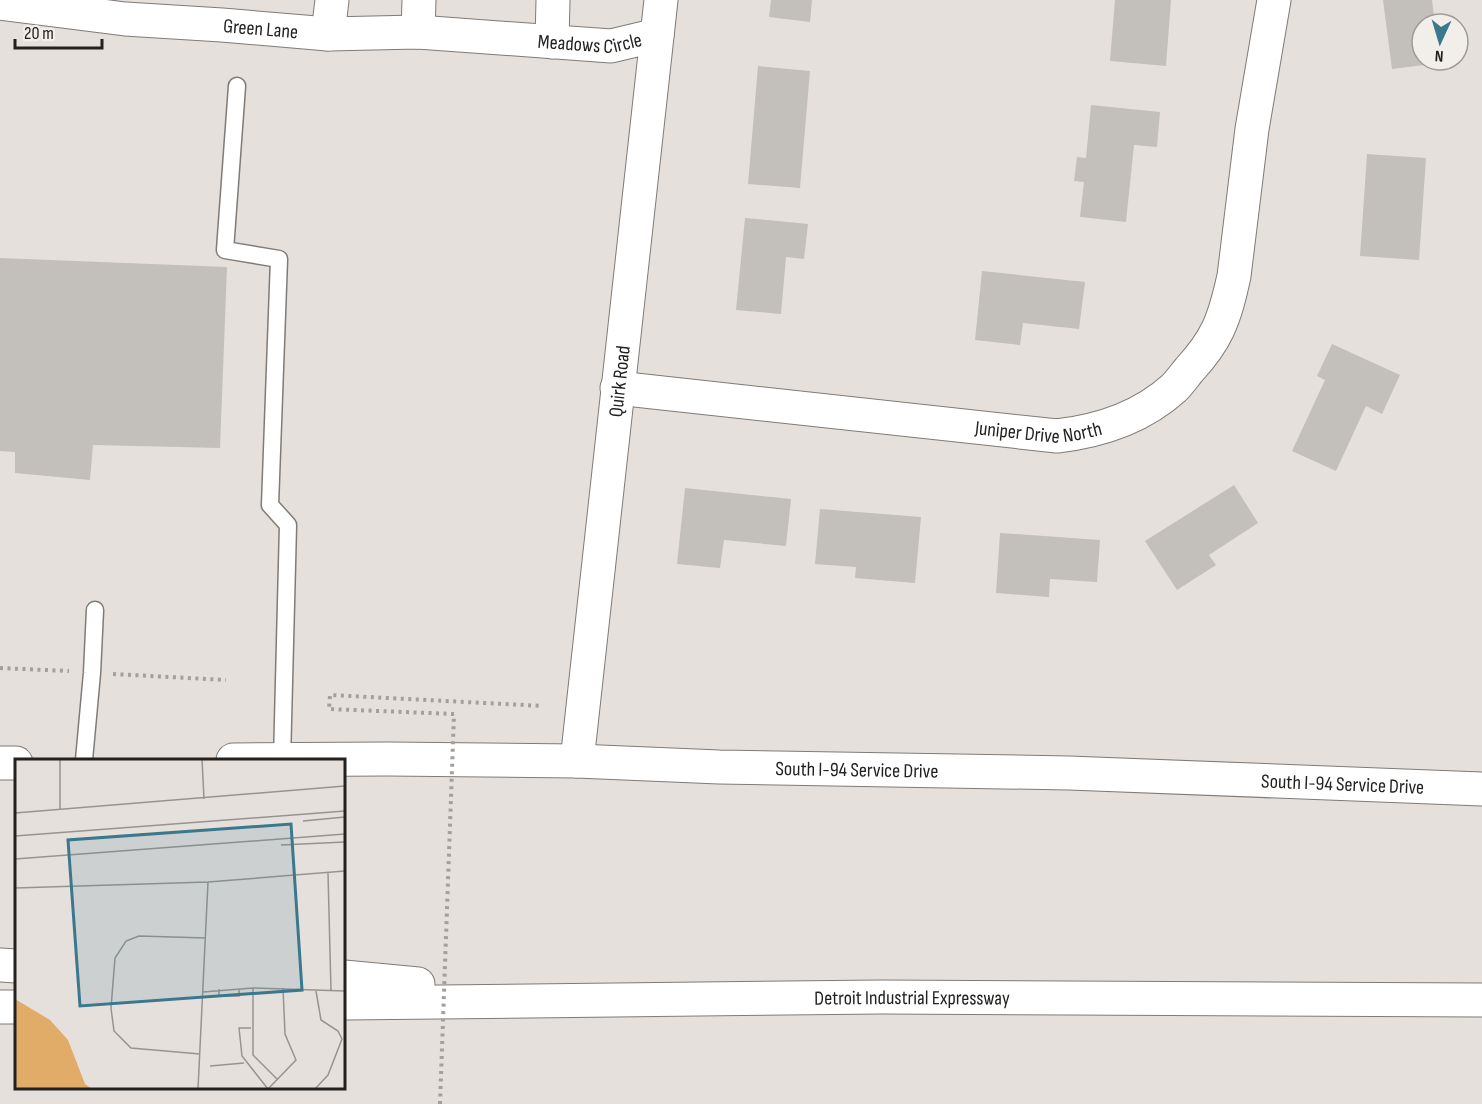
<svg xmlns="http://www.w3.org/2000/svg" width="1482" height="1104" font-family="'Sofia Sans Condensed',sans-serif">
<rect width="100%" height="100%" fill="#e5e0dc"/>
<path fill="#c3bfba" d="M771 0H812L810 22 769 17Z
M1115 0H1171L1166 66 1110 61Z
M1383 0H1432L1435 24H1422V60H1440V63L1392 69Z
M758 66 810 71 800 188 748 184Z
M1091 105 1160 112 1157 147 1134 145 1126 222 1080 217 1084 182 1074 181 1077 157 1086 158Z
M1367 154 1426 158 1419 260 1360 256Z
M745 218 808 224 804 259 786 257 781 314 736 310Z
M0 258 227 267 220 448 93 445 90 480 15 473V452L0 451Z
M982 271 1085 282 1079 329 1023 323 1020 345 975 340Z
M1332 344 1400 375 1382 414 1366 406 1336 471 1292 451 1325 380 1317 376Z
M1234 485 1258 523 1209 555 1216 565 1177 590 1145 541Z
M685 488 791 499 786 546 724 540 720 568 677 564Z
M820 509 921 517 915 583 855 578 856 567 815 564Z
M1000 533 1100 540 1097 582 1050 579 1049 597 996 593Z"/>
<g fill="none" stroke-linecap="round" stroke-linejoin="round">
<g stroke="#7f7b77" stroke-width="19">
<path id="lane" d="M237 86 225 250 279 259 270 505 288 525 282 760
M84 760 92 673 95 610"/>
</g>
<g stroke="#7f7b77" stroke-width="35">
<g id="street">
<path id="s1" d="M0 3 125 19 222 25 328 34 418 32 611 46 657 35"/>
<path d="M418 32 419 0"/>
<path d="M328 34 332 0"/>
<path d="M552 42 553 0"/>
<path id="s2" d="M617 388 1057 436C1100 431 1141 418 1174 388 1180 382 1184 376 1189 370 1200 358 1211 344 1218 329 1226 312 1230 294 1234 276L1252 129 1274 0"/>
</g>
</g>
<g stroke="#7f7b77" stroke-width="35">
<g id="secondary">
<path id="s3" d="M233 760 388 759 577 761 719 767 1069 773 1482 789"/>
<path id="s4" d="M577 761 661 0"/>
<path d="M0 763H16"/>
</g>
</g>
<g stroke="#7f7b77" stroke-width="35">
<g id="highway">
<path d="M0 965 16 966"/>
<path d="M344 977 418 984"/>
<path id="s5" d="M344 1003 881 997 1482 1000"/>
<path d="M0 1007H16"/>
</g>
</g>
<path stroke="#a39f9c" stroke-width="4" stroke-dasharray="3 4.5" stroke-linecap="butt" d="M0 668 69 671
M113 674 226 680
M454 714 329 709 330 695 543 706"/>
<use href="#lane" stroke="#fff" stroke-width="16"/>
<use href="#street" stroke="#fff" stroke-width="33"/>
<use href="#secondary" stroke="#fff" stroke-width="33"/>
<use href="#highway" stroke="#fff" stroke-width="33"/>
<path stroke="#a39f9c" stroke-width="4" stroke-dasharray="3 4.5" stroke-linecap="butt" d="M440 1104 454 714"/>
</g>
<g text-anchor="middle" stroke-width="5" stroke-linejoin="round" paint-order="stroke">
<g font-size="20" fill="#22211f" stroke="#f2eee9">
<text dy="7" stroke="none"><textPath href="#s1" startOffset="262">Green Lane</textPath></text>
<text dy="7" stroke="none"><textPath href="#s1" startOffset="592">Meadows Circle</textPath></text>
<text dy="7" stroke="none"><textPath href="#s4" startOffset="382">Quirk Road</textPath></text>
<text dy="7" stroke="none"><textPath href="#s2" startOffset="424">Juniper Drive North</textPath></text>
<text dy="7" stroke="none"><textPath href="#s3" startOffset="624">South I-94 Service Drive</textPath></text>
<text dy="7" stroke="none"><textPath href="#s3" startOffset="1110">South I-94 Service Drive</textPath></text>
<text dy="7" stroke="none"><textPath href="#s5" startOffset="568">Detroit Industrial Expressway</textPath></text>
</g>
</g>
<g transform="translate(15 759)">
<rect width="330" height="330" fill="#e5e0dc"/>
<path d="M0 240 35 261 53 281 70 325 77 330H0Z" fill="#e0ac68"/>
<path fill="none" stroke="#979490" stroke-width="1.5" d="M45 0V51M187 0 189 40M0 54 330 27M288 62 330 58M0 77 330 52M266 86 330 83M0 100 330 75M313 114 316 232M0 129 193 123 330 112M238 229V296L262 320M204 230V237H224V230M188 233 238 229 330 232M236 269H224L227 297 253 330M185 295 116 289 99 272 96 249 100 199 111 182 124 177 191 179M195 307 229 304M183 330 193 123M253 330 281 301 270 275 268 229M300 330 313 316 327 280 323 272 306 261 301 232"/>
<path fill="#3a788e" fill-opacity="0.15" stroke="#3a788e" stroke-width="3" d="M276 65 287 231 65 247 53 81Z"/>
<rect width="330" height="330" fill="none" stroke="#22211f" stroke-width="3"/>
</g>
<g transform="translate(1440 42) rotate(184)"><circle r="28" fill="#f2eee9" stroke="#9f9c98" stroke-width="1.5"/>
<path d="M0-4.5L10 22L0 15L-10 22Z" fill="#3a788e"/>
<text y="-9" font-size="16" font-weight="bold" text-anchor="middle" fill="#22211f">N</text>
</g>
<path d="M15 39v9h87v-9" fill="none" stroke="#22211f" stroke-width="3"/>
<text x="24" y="39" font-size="18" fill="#22211f" stroke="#f2eee9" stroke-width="4.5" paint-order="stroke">20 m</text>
</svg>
